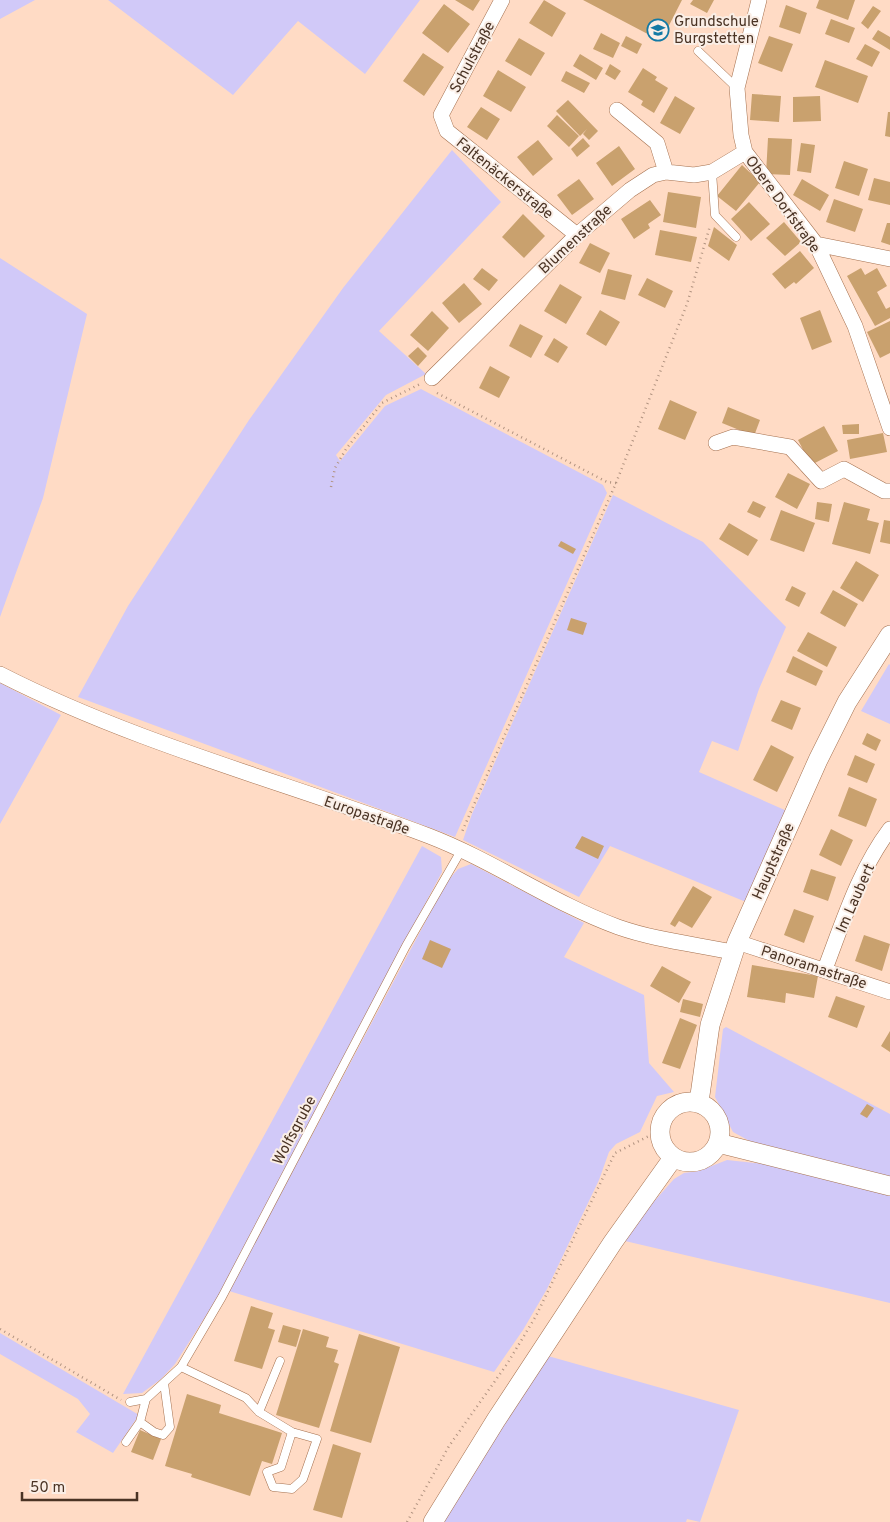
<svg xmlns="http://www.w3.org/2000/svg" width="890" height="1522" font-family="Overpass,sans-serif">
<rect width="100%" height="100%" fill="#ffdbc5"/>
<path fill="#d1c9f8" d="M0 0H35L0 19Z
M108 0H420L365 74 298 21 233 95Z
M452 150 501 202 379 331 426 374 386 395 336 455 340 461 385 406 421 389 603 485 607 493 455 837 78 697 128 606 249 420 343 288Z
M0 258 87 314 43 498 0 617Z
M613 495 703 542 786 627 759 689 738 751 712 741 699 772 787 811 746 902 610 846 579 897 463 840 472 814Z
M889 664 890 665V724L861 711Z
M0 683 61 715 0 824Z
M422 846 441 857 442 872 280 1178 223 1289 175 1364 161 1379 142 1393 123 1394Z
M471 864 584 923 564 957 644 995 649 1063 674 1092 657 1096 640 1132 616 1144 609 1152 599 1180 547 1289 523 1330 494 1372 229 1291 446 883 458 869Z
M726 1027 890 1114V1177L755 1144 733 1132 715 1097 723 1029Z
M727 1160 764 1164 890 1192V1303L625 1241 650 1206 674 1179 684 1173 699 1171Z
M0 1333 139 1415 113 1453 76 1432 90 1414 78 1399 0 1354Z
M548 1356 739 1410 700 1522 687 1519 686 1522H443L482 1455Z"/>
<path fill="#c9a16e" d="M455 0H480L473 11Z
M544 0 566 13 552 37 529 23Z
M583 0H682L661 41Z
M693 0H714L707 13 690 4Z
M819 0H855L848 20 816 8Z
M444 4 470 24 448 53 422 33Z
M786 5 807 13 800 34 779 27Z
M873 6 881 11 868 29 861 23Z
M831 19 855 28 849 43 825 34Z
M878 30 890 37V50L872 39Z
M601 33 620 43 613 58 593 49Z
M626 36 642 44 637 54 621 46Z
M769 36 793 44 782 72 758 63Z
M519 38 545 53 531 76 505 61Z
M865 44 880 52 872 67 856 59Z
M423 53 444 67 424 96 403 81Z
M580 54 603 68 596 80 573 66Z
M825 60 868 76 858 103 815 87Z
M610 64 621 71 615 80 605 74Z
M643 68 657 77 655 80 668 88 654 113 641 105 643 101 628 92Z
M498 70 526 87 511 112 483 96Z
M566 71 590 83 584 93 561 81Z
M752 94 781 96 779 122 750 120Z
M675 96 695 108 680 134 660 123Z
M820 96 821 121 793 122V97Z
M568 100 598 131 589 140 583 134 587 129 580 136 556 111Z
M481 107 500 119 487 140 467 127Z
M888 112H890V137L885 136Z
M557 115 579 136 569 147 547 126Z
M583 138 590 146 577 157 571 149Z
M768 138 792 139 790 175 766 174Z
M538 140 553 159 533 176 517 157Z
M801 143 815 145 811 173 797 171Z
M619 146 635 169 612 186 596 163Z
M844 161 868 169 859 196 835 188Z
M742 165 760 182 736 211 717 196Z
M874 178 890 182V205L868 200Z
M579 179 594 199 572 215 557 195Z
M802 179 829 195 820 211 793 195Z
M668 192 701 197 696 228 663 222Z
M834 199 863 209 855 232 826 222Z
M650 200 661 215 648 224 650 228 634 239 621 219Z
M749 202 770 224 751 241 731 219Z
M523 214 545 236 524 258 502 237Z
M784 222 801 242 785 256 766 238Z
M887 223H890V245L881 242Z
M714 227 737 245 729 261 708 246Z
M660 230 697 237 691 262 655 255Z
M590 243 610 253 600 273 579 263Z
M800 251 814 268 796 284 794 282 785 289 772 274Z
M482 268 498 280 489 291 473 279Z
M861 268 865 275 877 268 887 286 877 292 886 309 890 307V318L875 326 847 276Z
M608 269 632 275 625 300 601 294Z
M647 278 673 291 665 308 638 295Z
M464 283 482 304 459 323 442 303Z
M560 284 582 297 566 324 544 311Z
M600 310 620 322 606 346 586 334Z
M820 310 832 342 812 350 800 318Z
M432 311 449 328 428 351 410 335Z
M890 321V353L880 358 867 332Z
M520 324 543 336 531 358 509 346Z
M554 338 568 347 558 363 544 355Z
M418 347 427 356 418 366 408 356Z
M490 366 510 377 499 398 479 388Z
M670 400 697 412 685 440 658 429Z
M728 407 760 420 754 436 722 423Z
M859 424V434H843L842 425Z
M824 426 838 451 811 465 798 440Z
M883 433 887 452 850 459 847 440Z
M788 473 810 484 797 509 775 497Z
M753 501 766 507 760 518 747 512Z
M817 502 832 504 829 522 815 519Z
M844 502 870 509 867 520 879 523 870 554 832 544Z
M781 510 815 523 804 552 770 540Z
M884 520 890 521V544L880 542Z
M729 523 758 540 748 556 719 539Z
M561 541 576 549 573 554 558 546Z
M856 561 879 575 863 602 840 588Z
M792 586 806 593 799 607 785 600Z
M833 590 858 604 845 627 820 613Z
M571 618 587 623 583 635 567 630Z
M808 632 837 647 827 667 797 651Z
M793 656 823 671 816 686 786 672Z
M781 700 801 708 792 730 771 721Z
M867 733 881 740 876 751 862 744Z
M771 745 794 757 777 792 753 780Z
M855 755 875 764 867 783 847 775Z
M849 787 877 799 866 827 838 816Z
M831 829 853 840 841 866 819 855Z
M582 836 604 846 598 859 575 848Z
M811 869 836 877 828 901 803 892Z
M693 886 712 897 692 928 679 921 675 927 670 924Z
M794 909 814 916 804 943 784 935Z
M864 935 890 944 882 971 855 961Z
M430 940 451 949 442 968 422 959Z
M752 965 818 976 814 998 786 993 785 1003 747 997Z
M662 966 691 982 679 1003 650 986Z
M836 996 865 1006 857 1028 828 1017Z
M683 999 703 1004 700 1017 680 1012Z
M680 1018 697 1025 680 1069 662 1063Z
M890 1031V1052L881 1046Z
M867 1104 874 1108 867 1118 860 1114Z
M251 1306 273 1313 268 1328 275 1330 262 1369 234 1361Z
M283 1325 301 1330 296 1347 278 1342Z
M303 1329 329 1337 326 1347 338 1350 334 1362 339 1364 319 1428 276 1415Z
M359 1334 400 1347 371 1443 330 1431Z
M187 1394 221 1405 219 1413 282 1433 272 1464 262 1461 250 1496 191 1477 192 1474 165 1466Z
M140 1430 161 1439 153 1460 131 1452Z
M333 1444 361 1453 342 1518 313 1510Z"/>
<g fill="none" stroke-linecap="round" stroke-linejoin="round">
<g stroke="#a5704e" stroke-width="9">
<path id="service" d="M698 51 737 88
M712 172 715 215 736 237
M181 1367 246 1398 259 1412 292 1432 281 1467 267 1472 273 1487 292 1489 303 1479 317 1439 292 1432
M130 1402 146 1399 181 1367 222 1297 406 946 462 849
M259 1412 280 1361
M140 1422 154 1432 163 1435 170 1427 164 1383
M126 1442 140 1422 146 1399"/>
</g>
<g stroke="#a5704e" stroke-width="16">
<path id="minor" d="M502 0 441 115 447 131 577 235
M759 0 737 88 741 135 745 152 816 244 855 326 890 428
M617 110 657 143 666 172
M816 244 890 259
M432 378 577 235 630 190 653 175 666 172 694 175 712 172 745 152
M716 443 733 437 790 447 821 481 844 469 884 491H890
M0 674C137 744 285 782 429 836 494 861 552 903 618 927 655 940 694 944 733 952
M737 942 890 992
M825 969C843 922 859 870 890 829"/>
</g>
<g stroke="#a5704e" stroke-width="20">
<path id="tertiary" d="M660 1132a30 30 0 1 1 60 0a30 30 0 1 1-60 0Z
M699 1102 710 1025 737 942 818 760 847 702 890 635
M718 1143 890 1186
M433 1522 496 1420 613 1242 673 1158"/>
</g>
<path stroke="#b19380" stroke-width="2.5" stroke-dasharray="1 4" stroke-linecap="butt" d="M437 393 607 482 616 483 461 834
M616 483 687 304 710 226
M331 487 335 468 346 449 382 403 420 384
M0 1329 121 1400
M407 1522 449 1446 507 1364 536 1316 615 1153 659 1131"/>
<use href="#service" stroke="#fff" stroke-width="8"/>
<use href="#minor" stroke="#fff" stroke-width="15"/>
<use href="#tertiary" stroke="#fff" stroke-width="19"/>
</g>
<defs>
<g id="school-ring" transform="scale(1.125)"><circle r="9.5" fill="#faeee6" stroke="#137aa5" stroke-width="1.5"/><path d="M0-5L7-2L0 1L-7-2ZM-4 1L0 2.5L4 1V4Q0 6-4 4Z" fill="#137aa5"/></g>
</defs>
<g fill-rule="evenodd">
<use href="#school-ring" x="658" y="30"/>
</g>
<g text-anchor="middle" stroke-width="4" stroke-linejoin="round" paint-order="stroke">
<g font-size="15" fill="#4a3324" stroke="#faeee6" text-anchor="start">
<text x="674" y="26">Grundschule<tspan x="674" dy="17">Burgstetten</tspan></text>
</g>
<g font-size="15" fill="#4a3324" stroke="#faeee6">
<text transform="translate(472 57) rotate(-62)" y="5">Schulstraße</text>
<text transform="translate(505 178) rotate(39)" y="5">Faltenäckerstraße</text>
<text transform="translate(783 204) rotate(54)" y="5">Obere Dorfstraße</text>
<text transform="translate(575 239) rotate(-43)" y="5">Blumenstraße</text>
<text transform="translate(367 815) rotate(19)" y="5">Europastraße</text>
<text transform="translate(773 861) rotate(-66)" y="5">Hauptstraße</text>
<text transform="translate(855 898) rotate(-66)" y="5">Im Laubert</text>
<text transform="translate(814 967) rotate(18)" y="5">Panoramastraße</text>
<text transform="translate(294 1130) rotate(-62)" y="5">Wolfsgrube</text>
</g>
</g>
<path d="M22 1492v8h115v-8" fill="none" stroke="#4a3324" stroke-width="2.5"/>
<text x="30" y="1492" font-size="15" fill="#4a3324" stroke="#faeee6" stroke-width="4" paint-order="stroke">50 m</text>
</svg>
